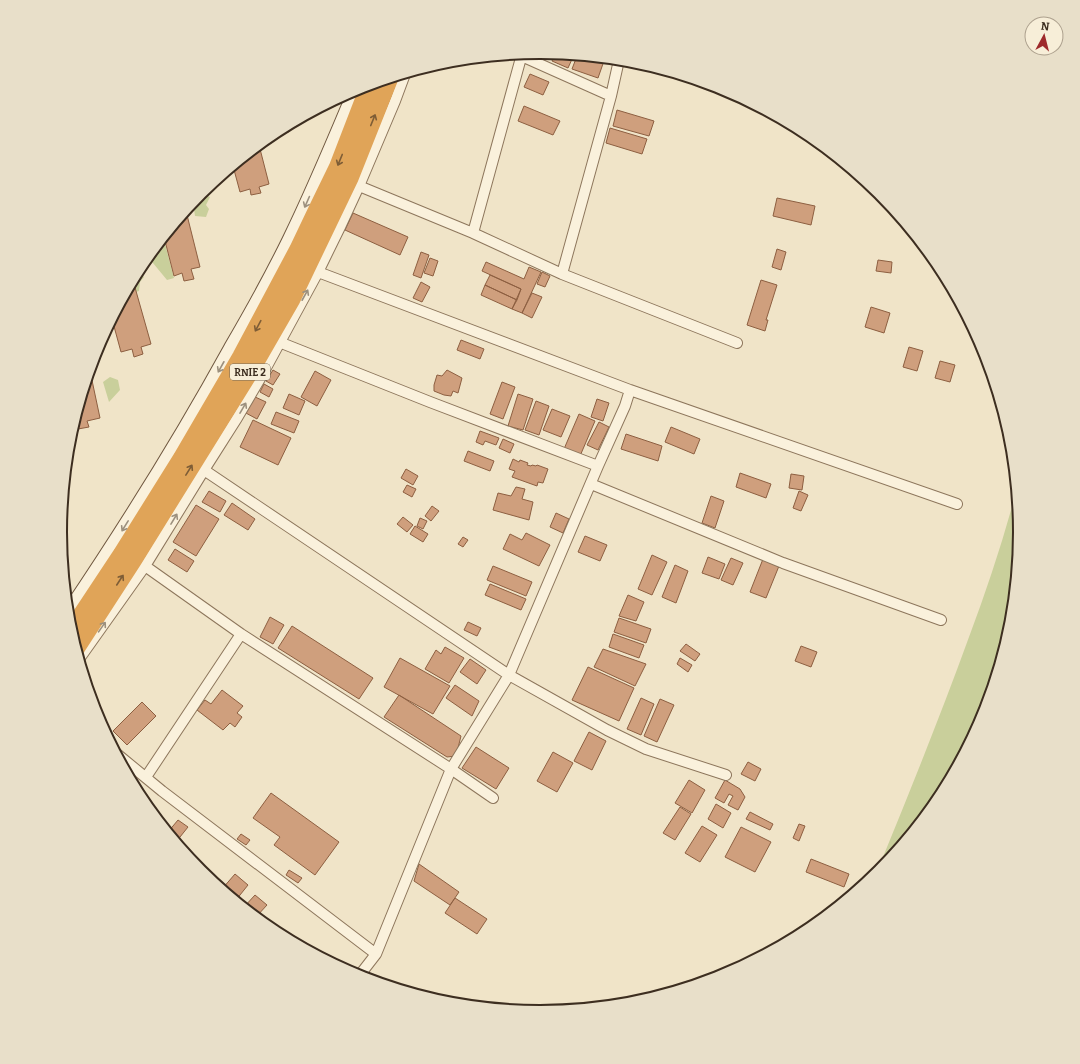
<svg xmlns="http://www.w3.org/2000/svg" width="1080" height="1064" font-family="Bitter,serif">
<rect width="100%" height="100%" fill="#f0e4c8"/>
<path fill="#c9cf9b" d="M200 193 210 197 206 205 209 209 206 217 195 216 194 209 187 210Z
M164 240 174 278 167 280 148 257 160 242Z
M139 271 144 277 140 282 139 291 132 293 127 292 137 272Z
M110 377 118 380 120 390 109 402 103 382Z
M1016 492 1020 532 1011 626 983 716 939 799 879 872 883 857C913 784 942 711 969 637 987 589 1003 541 1016 492Z"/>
<path fill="#cf9f7d" stroke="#8d5f41" d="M537 52H540L547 53 545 58 536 55Z
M555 53 567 55 573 57 568 68 552 61Z
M577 56 605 58 598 78 572 69Z
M530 74 549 82 543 95 524 87Z
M524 106 560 121 553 135 518 121Z
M617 110 654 121 649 136 613 126Z
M294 122 289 132 281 129Z
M610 128 647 139 642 154 606 143Z
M259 145 269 184 259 187 261 193 251 195 250 189 240 192 233 166Z
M777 198 815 206 811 225 773 216Z
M186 211 200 267 191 269 194 279 184 281 182 273 174 276 164 237Z
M353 213 408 237 400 255 345 230Z
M777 249 786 252 781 270 772 267Z
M421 252 429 255 421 278 413 275Z
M430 258 438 261 433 276 424 273Z
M878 260 892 262 891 273 876 271Z
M486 262 524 279 529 267 541 272 522 313 512 309 521 289 482 271Z
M542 272 550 276 545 287 537 284Z
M490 275 521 289 517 300 485 285Z
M761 280 777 285 766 320H768L765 331 747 325Z
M421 282 430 287 422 302 413 298Z
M134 284 151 344 141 347 143 354 134 357 132 349 121 352 112 319 130 285Z
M485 285 517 300 512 309 481 295Z
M532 293 542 297 532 318 522 313Z
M871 307 890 313 884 333 865 327Z
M461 340 484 349 480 359 457 350Z
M909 347 923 351 917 371 903 367Z
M940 361 955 365 950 382 935 378Z
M273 370 280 374 273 385 266 381Z
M447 370 462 378 458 393 453 391 451 396 444 395 434 391V385L437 375 442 376Z
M90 371 100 418 87 421 89 427 78 429 77 424 73 425Z
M315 371 331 380 317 406 301 397Z
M502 382 515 387 503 419 490 414Z
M264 384 273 389 269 397 260 392Z
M289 394 305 401 299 415 283 408Z
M518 394 533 399 523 430 508 426Z
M253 396 266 402 257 419 244 412Z
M597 399 609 403 603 421 591 417Z
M536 401 549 406 539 435 525 430Z
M552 409 570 416 561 437 543 430Z
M276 412 299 421 294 433 271 424Z
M579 414 595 421 580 456 564 449Z
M253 420 291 438 278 465 240 447Z
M599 422 609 427 598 450 587 445Z
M671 427 700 439 694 454 665 442Z
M480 431 499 438 496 445 485 441 483 445 476 442Z
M626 434 662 446 658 461 621 449Z
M503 439 514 444 510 453 499 448Z
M468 451 494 461 490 471 464 461Z
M513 459 519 462 520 460 528 463 527 465 531 466 532 465 536 466 537 465 548 469 543 483 538 482 537 486 512 477 515 471 509 469Z
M406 469 418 476 413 485 401 478Z
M740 473 771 484 766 498 736 487Z
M791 474 804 476 802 490 789 488Z
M407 485 416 489 412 497 403 492Z
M516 487 525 489 522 499 533 502 529 520 493 510 498 493 511 496Z
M209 491 226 501 220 512 202 502Z
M799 491 808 495 801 511 793 508Z
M711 496 724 501 715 528 702 523Z
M232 503 255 519 248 530 224 515Z
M196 505 219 519 196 556 173 542Z
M432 506 439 511 431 521 425 516Z
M556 513 569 519 563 533 550 527Z
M403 517 413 525 407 532 397 524Z
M420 518 427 521 423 529 417 526Z
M415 526 428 534 423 542 410 534Z
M526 533 550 545 539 566 503 549 510 534 522 540Z
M585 536 607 545 600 561 578 552Z
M463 537 468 540 463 547 458 544Z
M175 549 194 561 187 572 168 560Z
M652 555 667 562 652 595 638 589Z
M708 557 725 564 719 579 702 573Z
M731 558 743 563 733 585 721 580Z
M763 559 779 566 766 598 750 592Z
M675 565 688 571 676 603 662 597Z
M493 566 532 582 526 596 487 580Z
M490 584 526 599 521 610 485 595Z
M628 595 644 602 636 621 619 616Z
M270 617 284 625 273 644 260 637Z
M619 618 651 629 646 643 614 632Z
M468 622 481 628 477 636 464 630Z
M292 626 373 678 359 699 278 648Z
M613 634 644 645 639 658 609 647Z
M686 644 700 654 695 661 680 651Z
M801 646 817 652 811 667 795 661Z
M445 647 464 658 449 683 425 669 436 650 441 654Z
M603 649 646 664 635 686 594 667Z
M400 658 450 686 433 714 384 687Z
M680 658 692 665 688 672 677 664Z
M470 659 486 670 477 684 460 672Z
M588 667 634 688 619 721 572 700Z
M455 685 479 701 472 716 446 698Z
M222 690 243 706 237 713 242 717 235 727 230 723 223 730 197 710 205 700 211 704Z
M399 695 461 736 456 756 447 757 384 717Z
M641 698 654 704 641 735 627 729Z
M660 699 674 705 657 742 644 736Z
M142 702 156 716 127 745 113 731Z
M589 732 606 741 592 770 574 761Z
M476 747 509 768 496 789 462 768Z
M553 752 573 763 557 792 537 781Z
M748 762 761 769 755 781 741 774Z
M689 780 705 790 692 813 675 803Z
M725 780 740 789 745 797 738 810 728 805 733 796 729 794 724 803 715 798Z
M271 793 339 842 315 875 274 845 280 837 253 818Z
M716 804 731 813 723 828 708 819Z
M680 807 691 814 675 840 663 833Z
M750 812 773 824 770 830 746 819Z
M178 820 188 827 176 842 168 832Z
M163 822 170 827 167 831 162 824Z
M799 824 805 826 799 841 793 838Z
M702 826 717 835 700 862 685 853Z
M741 827 771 842 755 872 725 857Z
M241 834 250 840 246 845 237 839Z
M811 859 849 874 844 887 806 872Z
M419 864 459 892 450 905 414 881Z
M289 870 302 878 298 883 286 875Z
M235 874 248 885 236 900 222 889Z
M255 895 267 905 256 917 244 907Z
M455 898 487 919 477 934 445 913Z"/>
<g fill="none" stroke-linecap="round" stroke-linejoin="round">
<g stroke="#8d765c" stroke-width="12">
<path id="street" d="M517 54 611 96
M359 186 473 233 562 274 737 343
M473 233 522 54
M318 272 630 390 957 504
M562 274 611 96 619 60
M279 342 430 402 598 466
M204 470 509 675 607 730 646 749 726 775
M591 484 783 563 941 620
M145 566 241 634 451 769 493 798
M79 659 145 566 204 470 237 418 261 377 318 272 340 227 359 186 395 101 405 74
M117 754 162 791 376 954
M146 777 241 634
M359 976 376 954 451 769 509 675 598 466 625 406 630 390"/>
</g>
<g stroke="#6f573f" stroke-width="16">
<path id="secondary" d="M68 613C126 527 181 439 231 348 252 312 272 276 290 239 314 190 335 139 356 89"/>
</g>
<g stroke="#5b4430" stroke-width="20">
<path id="highway" d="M71 631 122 554 182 458 241 357 298 250 318 208 338 167 370 84
M76 648 133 560 249 373 291 300 350 177 389 79"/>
</g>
<use href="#street" stroke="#faf1dc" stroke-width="10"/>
<use href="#secondary" stroke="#faf1dc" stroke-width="14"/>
<use href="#highway" stroke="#e0a458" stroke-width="18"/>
</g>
<defs><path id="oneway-shaft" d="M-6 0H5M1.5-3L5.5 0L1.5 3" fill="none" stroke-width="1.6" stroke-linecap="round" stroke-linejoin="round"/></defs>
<g stroke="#7e5d36">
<use href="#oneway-shaft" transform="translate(373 120) rotate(-68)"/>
<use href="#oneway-shaft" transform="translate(340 160) rotate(112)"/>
<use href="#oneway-shaft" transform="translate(258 326) rotate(118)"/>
<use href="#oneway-shaft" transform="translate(189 470) rotate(-58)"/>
<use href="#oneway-shaft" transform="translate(120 580) rotate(-57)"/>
</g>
<g stroke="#9c907e">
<use href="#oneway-shaft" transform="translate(307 202) rotate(114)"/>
<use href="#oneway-shaft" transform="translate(305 295) rotate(-61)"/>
<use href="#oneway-shaft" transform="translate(221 367) rotate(119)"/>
<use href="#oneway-shaft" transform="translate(243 408) rotate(-60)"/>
<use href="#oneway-shaft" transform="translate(174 519) rotate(-59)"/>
<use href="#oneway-shaft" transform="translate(125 526) rotate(122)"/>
<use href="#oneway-shaft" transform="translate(102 627) rotate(-55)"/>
</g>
<g text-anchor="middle" stroke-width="3" stroke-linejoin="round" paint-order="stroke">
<rect fill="#f7eed8" stroke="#756857" stroke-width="1" x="230" y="364" width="40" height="16" rx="3"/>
<g font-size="10" font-weight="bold" fill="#3d2e20">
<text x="250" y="376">RNIE 2</text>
</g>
</g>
<path d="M0 0H1080V1064H0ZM67 532a473 473 0 1 1 946 0a473 473 0 1 1-946 0Z" fill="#e8dfc9" fill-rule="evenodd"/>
<path fill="none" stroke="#3d2e20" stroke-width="2" d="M67 532a473 473 0 1 1 946 0a473 473 0 1 1-946 0Z"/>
<g transform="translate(1044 36) rotate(7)"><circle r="19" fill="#f7eed8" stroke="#ada18e"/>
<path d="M0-3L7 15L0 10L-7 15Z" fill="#9e2a2b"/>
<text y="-6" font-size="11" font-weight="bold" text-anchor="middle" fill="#3d2e20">N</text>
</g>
</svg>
